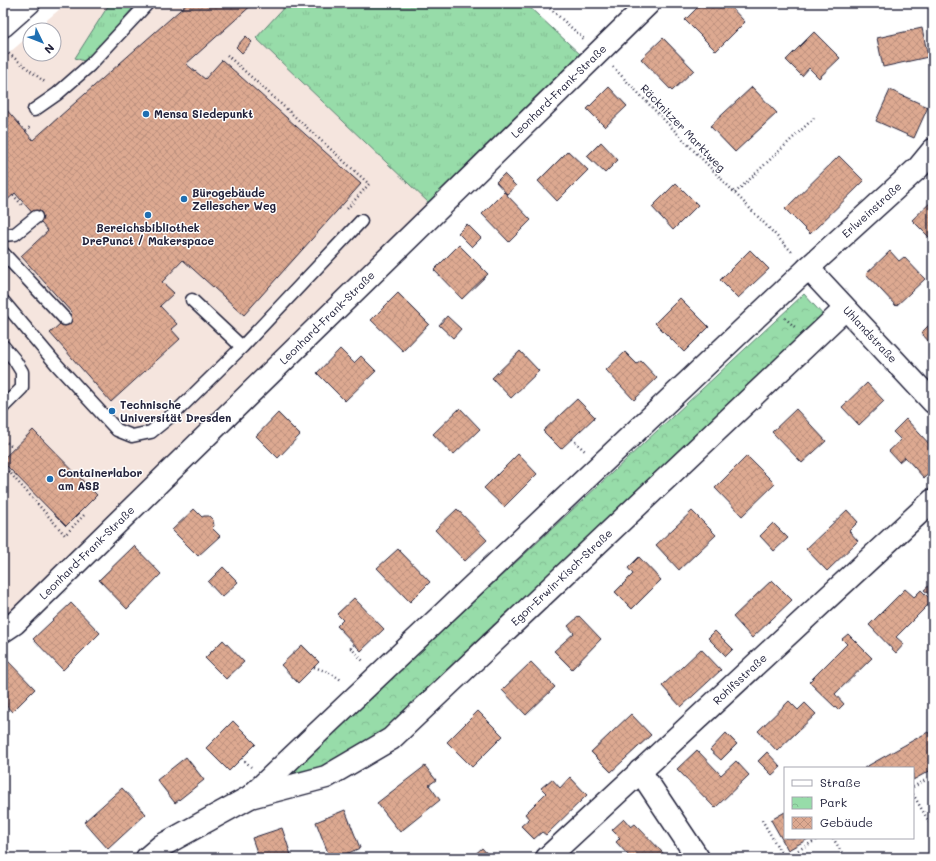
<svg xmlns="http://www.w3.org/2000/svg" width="936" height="861" font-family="Mali,sans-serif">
<defs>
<pattern id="grass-tufts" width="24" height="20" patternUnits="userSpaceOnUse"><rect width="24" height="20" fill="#97dca9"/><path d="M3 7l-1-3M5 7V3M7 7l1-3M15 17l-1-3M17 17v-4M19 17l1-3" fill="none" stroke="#82bc92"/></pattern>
<pattern id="park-crowns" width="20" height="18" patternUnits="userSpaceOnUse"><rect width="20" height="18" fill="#97dca9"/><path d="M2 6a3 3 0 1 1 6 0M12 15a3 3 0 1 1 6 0" fill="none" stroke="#82bc92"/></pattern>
<pattern id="building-cross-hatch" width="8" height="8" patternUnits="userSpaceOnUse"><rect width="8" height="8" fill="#dda991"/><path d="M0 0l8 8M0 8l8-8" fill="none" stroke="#bd917e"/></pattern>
</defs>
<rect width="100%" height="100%" fill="#fff"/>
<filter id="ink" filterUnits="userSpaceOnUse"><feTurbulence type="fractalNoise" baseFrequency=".025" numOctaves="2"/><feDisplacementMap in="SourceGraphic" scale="8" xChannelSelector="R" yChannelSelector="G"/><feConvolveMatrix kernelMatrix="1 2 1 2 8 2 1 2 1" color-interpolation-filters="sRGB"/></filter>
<g filter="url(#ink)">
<path fill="#f5e5de" d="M67 3H525L581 55 3 621V58L30 35V54H54V30H35Z"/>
<path fill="url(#grass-tufts)" stroke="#5c7f72" d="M110 3H137L87 62 75 58Z
M288 3H525L581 55 430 204 256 38Z"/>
<path fill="url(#park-crowns)" stroke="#5c7f72" d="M804 294 824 316 391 729 328 770 288 778 292 771Z"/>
<path fill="url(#building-cross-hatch)" stroke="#22223b" d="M188 3H254L186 64 205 79 222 60 361 184 244 315 183 260 162 282 174 293 160 306 177 324 171 329 180 339 111 402 50 333 72 313 21 256 48 231 15 193 3 204V186L6 183 3 180V109L5 108 33 140Z
M702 3H727L745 22 716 51 685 20Z
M922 28 928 57 883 67 877 38Z
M814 32 840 58 819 78 809 68 802 76 786 60Z
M246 36 252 42 242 53 236 47Z
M663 38 694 70 672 91 641 59Z
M609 87 627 106 605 127 587 109Z
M752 87 777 113 735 152 710 126Z
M890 90 928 107 914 138 876 121Z
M601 142 618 160 605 173 587 156Z
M568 151 588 170 557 201 538 181Z
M839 156 864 181 810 234 785 209Z
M504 174 516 186 507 194 496 182Z
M676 183 698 205 673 230 652 207Z
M504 192 531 220 509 242 482 214Z
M933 200V241L912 220Z
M467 224 481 238 472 247 458 233Z
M459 245 488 274 462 299 434 270Z
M750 250 769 269 738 298 720 280Z
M890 251 899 261 904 257 925 279 896 306 866 274Z
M398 293 429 324 403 351 371 320Z
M680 298 709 327 684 352 655 323Z
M447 316 461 329 453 338 439 325Z
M933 321V346L921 333Z
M340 349 354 363 361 356 376 371 345 401 317 373Z
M520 351 539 371 511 398 492 378Z
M625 352 637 364 641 361 657 378 634 400 606 370Z
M867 383 884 401 859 425 842 407Z
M577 399 595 417 561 449 543 431Z
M460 408 480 429 453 455 433 434Z
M796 409 826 441 802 463 772 432Z
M278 413 300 435 278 458 256 436Z
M906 419 933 448V470L924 478 905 457 899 462 889 451 901 440 893 432Z
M33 430 97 495 66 526 3 462V459Z
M518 454 537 474 504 507 484 488Z
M747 456 775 484 742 516 715 488Z
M194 509 202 517 204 516H209L213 520 214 526 212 528 220 536 198 556 172 530Z
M457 509 487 540 465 561 435 530Z
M847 510 858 522 849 531 858 541 827 571 806 549Z
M692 511 716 535 679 570 656 545Z
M773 523 788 538 774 551 760 536Z
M134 546 161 574 127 609 99 580Z
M398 549 430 582 410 602 377 568Z
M639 557 661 580 632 609 615 592 633 574 628 568Z
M223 567 238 582 222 597 208 582Z
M772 580 792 600 752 638 733 617Z
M933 582V598L924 590Z
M905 589 914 597 921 590 932 601 896 637 904 644 896 653 869 625Z
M354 598 384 629 361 651 337 626 343 620 337 614Z
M71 603 100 633 63 670 33 639Z
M579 616 601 639 572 669 554 651 574 633 568 626Z
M715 631 733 649 726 656 708 638Z
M848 634 872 658 835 694 844 704 838 710 809 682 847 644 842 639Z
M223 640 244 662 226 679 205 658Z
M302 645 319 662 298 683 281 665Z
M701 649 721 670 681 707 662 686Z
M7 660 35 689 12 712 3 702V664Z
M531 662 555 687 526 715 502 690Z
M789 701 798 710 805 703 816 714 777 751 758 731Z
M478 711 503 736 472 767 447 742Z
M631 714 651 735 611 772 591 752Z
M233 721 256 744 229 771 206 748Z
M928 732 933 740V769L913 780V768H864Z
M726 733 737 744 721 760 710 750Z
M697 750 721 775 736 761 749 775 715 808 677 769Z
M767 752 781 767 772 775 758 761Z
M186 757 204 780 175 803 157 780Z
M425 766 436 780 429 785 440 800 400 832 377 803Z
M570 777 587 795 546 835 542 832 534 839 521 826 529 819 525 814 546 793 541 788 552 779 560 788Z
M122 788 146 814 108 849 84 822Z
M345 810 360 848 337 858H330L316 822Z
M785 812V838H810L788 850 771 820Z
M624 819 631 827 635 824 666 856 664 858H629L630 857 616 842 620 838 612 830Z
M282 828 292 858H259L252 838Z
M482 848 491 858H471Z"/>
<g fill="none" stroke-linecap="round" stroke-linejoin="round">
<g stroke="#22223b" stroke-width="15">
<path id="service" d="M34 110 57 94 90 65 148 3
M3 235 15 234 36 217
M3 253 65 319
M3 301 57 365 117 430 132 436 151 432 177 411 242 347 192 300
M3 346 14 359 22 372V388L3 407
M242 347 361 221"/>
</g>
<g stroke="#22223b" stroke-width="25">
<g id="minor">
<path id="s1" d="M808 268 933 402"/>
<path id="s2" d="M3 631 15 623 649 3"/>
<path d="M640 771 698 858"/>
<path id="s3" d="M250 797 808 268 919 167 933 150"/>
<path id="s4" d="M147 858 161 846 250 797 326 777 391 739 845 309"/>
<path id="s5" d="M547 858 933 500"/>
</g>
</g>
<g stroke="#22223b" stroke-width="25">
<path id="secondary" d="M3 26 29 3"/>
</g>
<path stroke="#22223b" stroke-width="2.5" stroke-dasharray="1 3" stroke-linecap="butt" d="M544 3 584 39
M3 48 8 53 46 83
M227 55 369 184 347 209 349 210
M613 67 793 253
M26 131 31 126
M735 193 814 118
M13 195 23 206
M785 318 796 328
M572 439 585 451
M3 442 8 443 14 449
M3 465 65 535 85 514
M354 645 351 648 363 661
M314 667C325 671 334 674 342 681
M242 758 251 767
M913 787 933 776
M913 794 933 829
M762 820 784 858
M833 838 845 858
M770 858 780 852
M784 858 820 838"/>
<use href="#service" stroke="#fff" stroke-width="12"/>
<use href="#minor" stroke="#fff" stroke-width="22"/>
<use href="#secondary" stroke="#fff" stroke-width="22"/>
</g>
</g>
<g fill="#1f6fb2" stroke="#fff" stroke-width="1.5">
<circle cx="146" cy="114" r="4"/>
<circle cx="184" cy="199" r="4"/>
<circle cx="148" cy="215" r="4"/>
<circle cx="112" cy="411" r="4"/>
<circle cx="50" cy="479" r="4"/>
</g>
<g text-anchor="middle" stroke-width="3" stroke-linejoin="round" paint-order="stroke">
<g font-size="11" fill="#22223b" stroke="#fff">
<text dy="4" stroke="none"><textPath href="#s2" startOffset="775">Leonhard-Frank-Straße</textPath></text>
<text transform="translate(683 128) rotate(46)" y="4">Räcknitzer Marktweg</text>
<text dy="4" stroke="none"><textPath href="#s3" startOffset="855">Erlweinstraße</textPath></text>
<text dy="4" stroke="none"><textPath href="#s2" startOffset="451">Leonhard-Frank-Straße</textPath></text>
<text dy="4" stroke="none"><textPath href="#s1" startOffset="91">Uhlandstraße</textPath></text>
<text dy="4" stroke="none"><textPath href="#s2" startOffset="115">Leonhard-Frank-Straße</textPath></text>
<text dy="4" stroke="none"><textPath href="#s4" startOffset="509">Egon-Erwin-Kisch-Straße</textPath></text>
<text dy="4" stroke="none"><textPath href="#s5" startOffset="263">Rohlfsstraße</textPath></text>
</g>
<g font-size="11" font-weight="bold" fill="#22223b" stroke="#fff" text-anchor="start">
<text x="154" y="118">Mensa Siedepunkt</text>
<text x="192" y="197">Bürogebäude<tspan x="192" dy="13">Zellescher Weg</tspan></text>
<text x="148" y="232" text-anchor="middle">Bereichsbibliothek<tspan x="148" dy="13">DrePunct / Makerspace</tspan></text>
<text x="120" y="409">Technische<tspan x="120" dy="13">Universität Dresden</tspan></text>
<text x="58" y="477">Containerlabor<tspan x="58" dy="13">am ASB</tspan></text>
</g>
</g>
<rect width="936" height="861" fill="none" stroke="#fff" stroke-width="16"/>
<rect x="8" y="8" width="920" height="845" fill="none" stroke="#22223b" stroke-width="1.5" filter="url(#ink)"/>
<rect x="784" y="767" width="130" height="72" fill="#ffffff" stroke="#a7a7b1"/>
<rect x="792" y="780" width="20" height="6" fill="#ffffff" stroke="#a7a7b1"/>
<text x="820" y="787" font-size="12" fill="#22223b">Straße</text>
<rect x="792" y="797" width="20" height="12" fill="url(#park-crowns)" stroke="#a7a7b1"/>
<text x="820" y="807" font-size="12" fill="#22223b">Park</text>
<rect x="792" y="817" width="20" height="12" fill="url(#building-cross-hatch)" stroke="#a7a7b1"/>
<text x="820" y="827" font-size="12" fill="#22223b">Gebäude</text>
<g transform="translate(42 42) rotate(133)"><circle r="19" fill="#ffffff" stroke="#a7a7b1"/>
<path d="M0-3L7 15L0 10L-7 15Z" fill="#1f6fb2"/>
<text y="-6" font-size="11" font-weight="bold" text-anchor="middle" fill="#22223b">N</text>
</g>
</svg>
